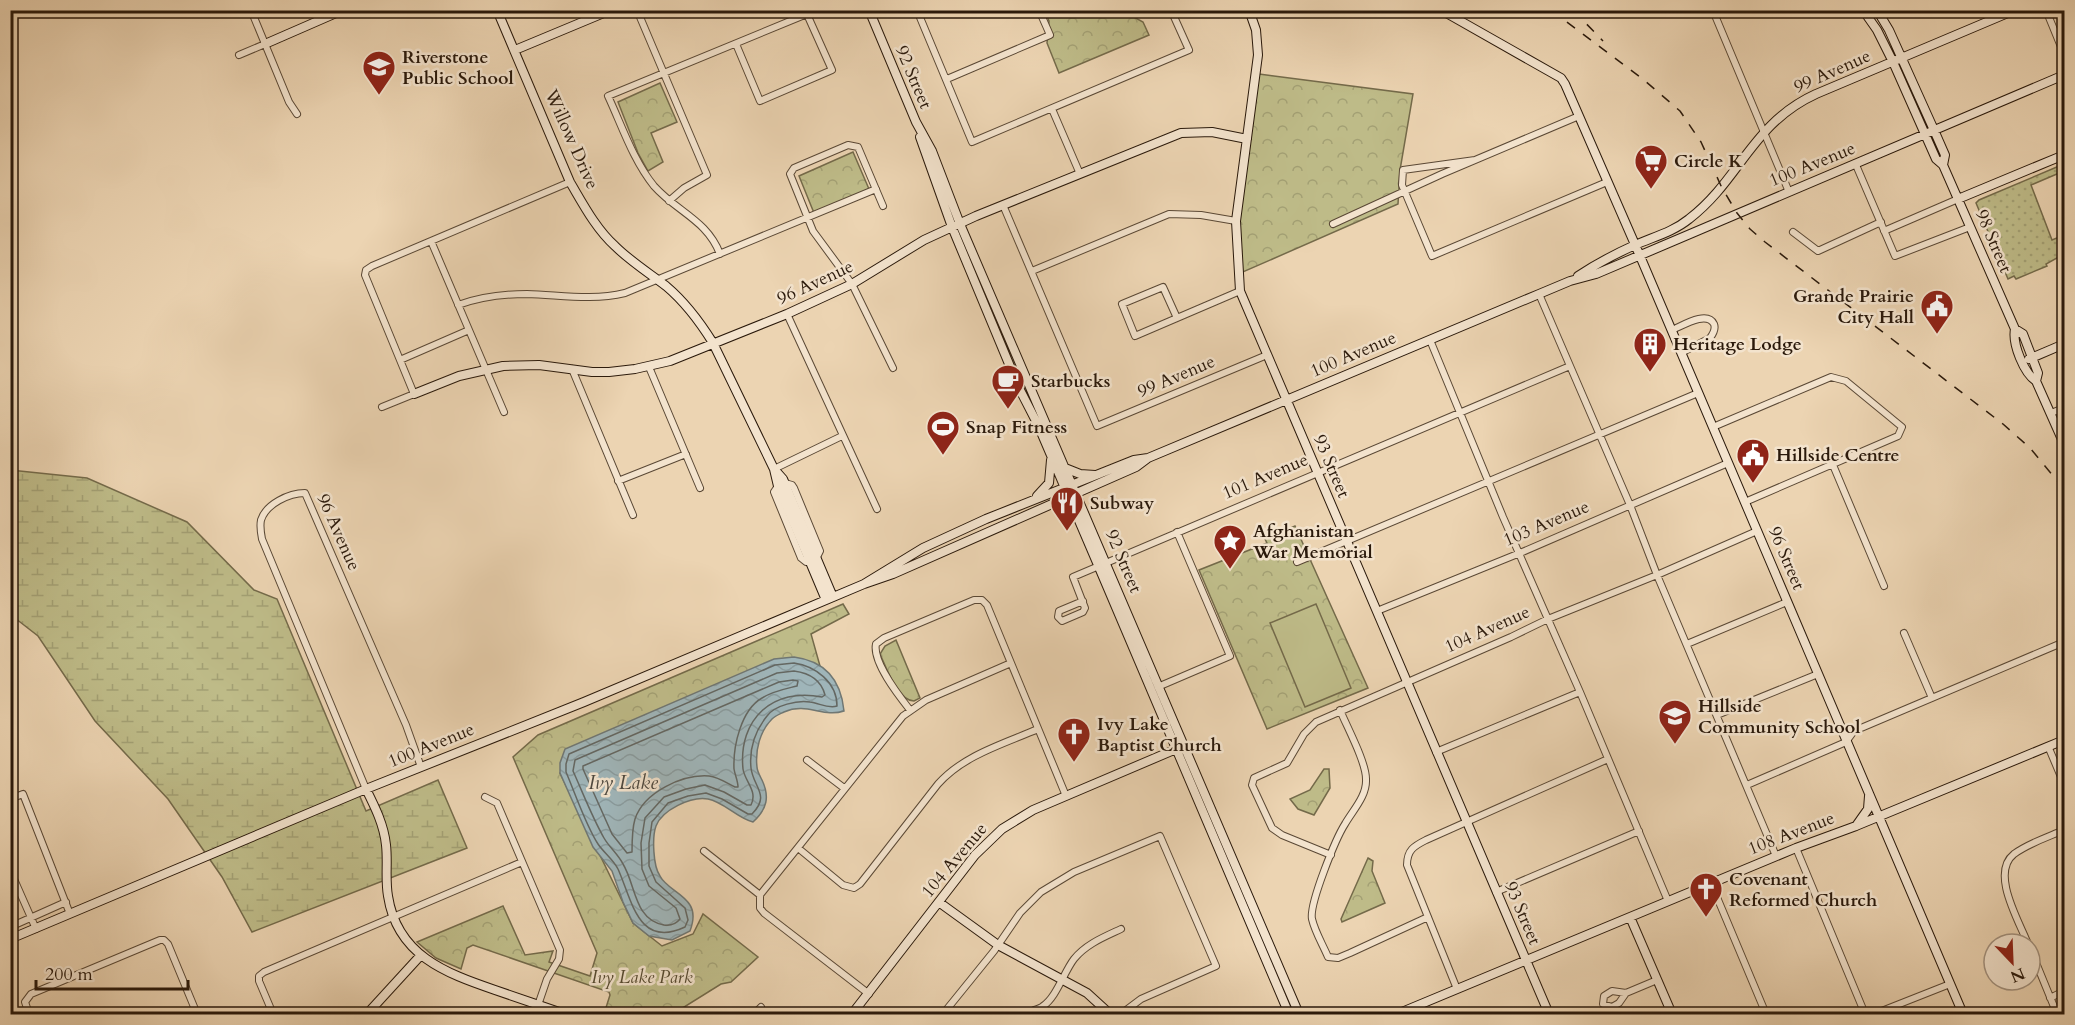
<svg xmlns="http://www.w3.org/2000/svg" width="2075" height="1025" font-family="Cardo,serif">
<defs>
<pattern id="grass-dots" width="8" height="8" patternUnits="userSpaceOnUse" patternTransform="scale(1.5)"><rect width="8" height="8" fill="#bebb88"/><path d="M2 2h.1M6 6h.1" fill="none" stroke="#a3a074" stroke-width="1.8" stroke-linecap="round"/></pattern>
<pattern id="forest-crowns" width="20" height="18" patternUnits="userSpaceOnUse" patternTransform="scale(1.5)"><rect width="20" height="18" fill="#bebb88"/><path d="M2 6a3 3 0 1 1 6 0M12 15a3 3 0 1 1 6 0" fill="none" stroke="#a3a074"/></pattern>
<pattern id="wetland-marsh" width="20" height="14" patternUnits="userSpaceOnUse" patternTransform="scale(1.5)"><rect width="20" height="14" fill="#bebb88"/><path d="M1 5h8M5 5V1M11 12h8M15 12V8" fill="none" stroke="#a3a074"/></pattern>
<pattern id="water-waves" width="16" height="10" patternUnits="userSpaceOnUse" patternTransform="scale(1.5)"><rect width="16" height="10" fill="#9fb5b9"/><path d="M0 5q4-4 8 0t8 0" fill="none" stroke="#899b9e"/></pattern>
</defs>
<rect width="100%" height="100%" fill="#ecd4b2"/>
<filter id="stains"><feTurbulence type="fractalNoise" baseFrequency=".00333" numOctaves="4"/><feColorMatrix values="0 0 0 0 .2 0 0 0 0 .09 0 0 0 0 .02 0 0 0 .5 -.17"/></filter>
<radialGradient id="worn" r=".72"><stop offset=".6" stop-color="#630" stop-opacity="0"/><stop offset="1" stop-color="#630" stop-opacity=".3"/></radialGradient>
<path fill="url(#grass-dots)" stroke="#746a4a" stroke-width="1.5" d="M2064 164V171L2031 185 2052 240 2064 235V254L2046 264 2047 266 2016 279 2014 276 2008 279 1976 203 1979 200Z"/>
<path fill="url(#forest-crowns)" stroke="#746a4a" stroke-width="1.5" d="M1045 11H1123L1143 22 1149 35 1059 73 1047 43 1049 21Z
M1259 74 1413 94 1400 170 1398 204 1236 275 1233 219Z
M660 83 677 122 651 133 663 162 648 171 638 153 618 102Z
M853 152 869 189 814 213 799 176Z
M1295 526 1368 688 1267 729 1199 570 1267 543 1265 539Z
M843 604 849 614 811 634 820 666 787 658 560 773 633 923 662 946 693 934 703 914 758 957 731 982 721 984 673 1014H604L610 995 609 992 473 945 467 948 461 969 436 958 417 942 503 906 525 955 553 951 549 962 590 976 597 953 513 757 538 735Z
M896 640 920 698 914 701C898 701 886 667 880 654L885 646Z
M1324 769H1329L1330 788 1314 815 1298 809 1290 799 1310 790Z
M1368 858 1373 861 1372 871 1385 903 1342 922 1341 919Z"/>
<path fill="url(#wetland-marsh)" stroke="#746a4a" stroke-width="1.5" d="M10 470 87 478 187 522 254 590 277 599 366 811 438 780 467 848 252 932 222 877 168 799 95 721 38 636 11 615Z"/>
<path fill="#bebb88" stroke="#746a4a" stroke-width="1.5" d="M1316 604 1351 688 1305 707 1270 623Z"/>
<path fill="url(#water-waves)" stroke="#707773" stroke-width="1.5" d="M794 657C825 661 841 680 844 711 823 718 807 702 784 712 780 714 775 716 772 719 760 731 755 750 757 767 757 771 760 776 762 780 770 797 767 809 753 822 737 818 724 802 708 799 691 796 662 810 656 826 652 837 653 866 660 876 666 888 683 893 690 905 695 913 693 923 690 931L672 940 649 936 633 923 623 902 612 871 593 847 560 773V763L565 749 774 659Z"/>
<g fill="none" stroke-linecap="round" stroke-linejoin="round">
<path stroke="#646762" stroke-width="1.5" d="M794 663C815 666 837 682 837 706 828 709 819 703 810 702 798 700 775 705 767 716 755 731 749 748 751 768 753 787 771 795 752 814H748L722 799 706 793 688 796 668 803 652 822 649 843V866L656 882 685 908 688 920 685 927C638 949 632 900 618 869 613 859 604 853 598 844 586 826 575 793 566 772V764L569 754 775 665Z
M794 671C809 673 821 679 825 695L822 697C773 687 738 719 743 769 745 782 758 791 751 805H747L724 792 705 785 686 789 664 797 645 818 641 843 642 869 649 886 676 908 680 919C676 924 671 926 664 925 634 920 636 885 623 864 618 854 609 847 604 838 592 817 583 793 573 771L575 760 777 673Z
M793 680 798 681 797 686C785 689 773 691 762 698 741 710 733 746 734 769 735 775 738 781 738 787H735C727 783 718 777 709 776 683 774 644 792 635 819 632 829 632 841 632 852L627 853 612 834 583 769V766L779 682Z"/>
<g stroke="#5a4835" stroke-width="8">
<path id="street" d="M251 10 289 102 297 114
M637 10 707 175 684 188 669 201
M929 10 919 15 972 142 1189 50 1171 10
M2046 10 2064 54
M1714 13 1789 192
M736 44 760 101 832 70 806 12
M239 55 265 44
M947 79 1050 35 1039 10
M1052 109 1080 174
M1475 160 1403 170 1402 185 1432 256 1607 182
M1856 165 1895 256 1970 227
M1003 205 1097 426 1267 355
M883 206 858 147 848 145 794 168 790 174 813 231 852 284 893 368
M1333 224 1442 174 1579 116
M1884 231 1958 199
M1793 232 1818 251 1881 222
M431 241 504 412
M720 254C707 220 677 212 654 186 633 160 622 126 608 96L807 14
M1032 271 1169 214 1201 215 1236 221
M1539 294 1630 505 1657 575 1776 856
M458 305C480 297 504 294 527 294 561 295 592 301 625 293L876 189
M787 314 877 509
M1177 318 1163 287 1122 304 1135 336 1240 291
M1672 330C1682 326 1707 310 1714 324 1716 329 1713 334 1710 338L1681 353
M1430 340 1503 517 1580 692 1668 901
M400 360 469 330
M649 367 700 488
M572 369 633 515
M382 407 414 394 365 275 366 270 372 266 570 182
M2051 413 2064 408
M1713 427 1831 377 1846 381 1902 427 1898 436 1745 502
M1833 465 1884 586
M774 469 842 436
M618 481 686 454
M785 483 792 485 794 488 820 551 817 557
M778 486 774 492 801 558 806 562 810 561
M1297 562 1698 393
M1083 601 1059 611 1058 617 1062 621 1083 612 1085 608 1073 577 1570 366
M1377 611 1520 553 1728 463
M1904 633 1932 698
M1687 644 1787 602
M1160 686 1230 656 1177 532
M910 710C899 696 872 662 876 644L884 638 974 600H982L987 605 1066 796
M1340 710C1347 727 1366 762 1366 779 1367 796 1353 810 1345 824 1336 838 1309 904 1312 919 1315 932 1323 945 1328 957L1338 958 1350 953 1428 917
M1717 715 1818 674
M2048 746 2064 784
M1436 752 1580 692
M807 760 844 788
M1747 785 1846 742 1854 731 2064 642
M366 789 262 539C261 534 260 525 261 520 266 504 289 493 305 493L406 725 421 767
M485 797 497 803 560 950 559 959 547 979 535 1014
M10 799 23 794 70 914
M798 848 843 885 854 888 860 884 938 784C964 755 1003 744 1038 729
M1796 848 1865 1014
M704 851 760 895
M1331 855 1282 835 1272 828 1252 785 1254 778 1287 763 1304 734 1316 722 1511 637 1548 619 1657 575 1757 531
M10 870 36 929
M1711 883 1766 1014
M1496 892 1639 831
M760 895 903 716 926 700 1011 663
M760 895V908L764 913 869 994
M10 927 66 902
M2028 944C2019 921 1990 873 2014 854 2029 843 2048 837 2064 830
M2030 948 2057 1014
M1457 989 1407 865C1407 850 1414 846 1426 840L1608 759
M1626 993 1619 1003 1612 1007 1603 1004 1604 996 1612 991 1626 993 1657 980
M2050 998 2064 991
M29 1014 25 1002 31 994 160 940H164L168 944 197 1014
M273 1014 259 981V976L264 972 522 862
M754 1014 761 1007
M943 1014 994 951 1020 913 1041 892 1074 872 1160 836 1216 966 1141 999 1121 1014
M1033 1014 1034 1010C1037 1009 1041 1008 1043 1006 1056 998 1064 972 1074 959 1086 944 1104 937 1121 929
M1874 1014 1950 984"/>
</g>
<g stroke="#2a190b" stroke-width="10">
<path id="secondary" d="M497 10 570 182C583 204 596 229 615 246 630 261 649 273 666 286 685 302 700 322 713 343L774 469 778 486 826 600
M869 10 916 122 932 151 960 224 1299 1014
M1249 10 1256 30 1258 55 1236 221 1240 291 1549 1014
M1441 10 1561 78 1565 84 1640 256 1963 1014
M1863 10 1877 30 1893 62 1936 159 1943 165 2015 329C2012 344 2024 373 2036 381L2064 444
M1877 10 1889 30 1934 130 1945 155 1943 165
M265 44 343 10
M515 50 611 10
M920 137 952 227 1019 388 1038 425 1098 565 1289 1014
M1958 199 2064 155
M1578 276C1596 264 1615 254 1635 245 1653 237 1673 232 1689 219 1740 180 1752 123 1816 94L2015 10
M2015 329 2023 334 2038 373 2036 381
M2029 359 2064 344
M414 394 459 376 503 366 539 365 592 372H609L635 369 670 361 787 314 852 284 924 240 976 216 1181 133 1212 132 1247 139
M1065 468 1080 474 1095 475
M775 470 783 479 833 597
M1037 496 1049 483 1051 460
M864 584 923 548 986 519 1134 460 1148 458 1539 294 1570 281 1596 274 2064 75
M366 789C375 807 384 825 386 845 388 862 385 879 388 896 397 955 445 973 495 990 518 998 542 1006 565 1014
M1856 826 1868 809 1869 796
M940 903 998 945 1087 993 1110 1014
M1630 917 1672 1014
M10 939 366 789 584 702 864 584 893 574 1136 467 1148 458
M367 1014 421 955
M852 1014 975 855 1002 829 1033 810 1181 747
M1397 1014 1796 848 1856 826 2064 740"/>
</g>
<use href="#street" stroke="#f3e3cd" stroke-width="6"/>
<use href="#secondary" stroke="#f3e3cd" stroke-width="8"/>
<path stroke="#2a190b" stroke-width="1.5" stroke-dasharray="10 10" stroke-linecap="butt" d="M1551 10 1644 80 1680 111 1701 142 1722 188 1737 213 1750 229 1765 242 2003 424 2030 448 2064 489
M1573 10 1603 41"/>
</g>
<defs>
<g id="school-pin" transform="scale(1.725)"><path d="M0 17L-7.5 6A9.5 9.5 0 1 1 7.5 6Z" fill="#8f2418" stroke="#f3e3cd"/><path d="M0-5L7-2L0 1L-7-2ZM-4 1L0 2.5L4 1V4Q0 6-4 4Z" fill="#fff"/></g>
<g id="supermarket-pin" transform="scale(1.725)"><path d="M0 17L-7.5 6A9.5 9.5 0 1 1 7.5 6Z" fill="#8f2418" stroke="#f3e3cd"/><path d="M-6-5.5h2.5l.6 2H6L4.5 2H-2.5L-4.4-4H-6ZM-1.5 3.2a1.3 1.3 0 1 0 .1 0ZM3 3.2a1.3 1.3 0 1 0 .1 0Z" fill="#fff"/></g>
<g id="civic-pin" transform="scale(1.725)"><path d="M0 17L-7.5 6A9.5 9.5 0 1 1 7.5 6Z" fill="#8f2418" stroke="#f3e3cd"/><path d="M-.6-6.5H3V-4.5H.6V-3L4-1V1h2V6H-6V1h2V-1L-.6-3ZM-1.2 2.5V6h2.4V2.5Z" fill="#fff"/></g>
<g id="building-pin" transform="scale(1.725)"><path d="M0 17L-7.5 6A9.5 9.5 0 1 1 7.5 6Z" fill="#8f2418" stroke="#f3e3cd"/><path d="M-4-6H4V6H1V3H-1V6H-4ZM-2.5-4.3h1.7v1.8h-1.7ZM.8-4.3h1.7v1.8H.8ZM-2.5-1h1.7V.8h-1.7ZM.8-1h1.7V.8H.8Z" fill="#fff"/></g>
<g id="cafe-pin" transform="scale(1.725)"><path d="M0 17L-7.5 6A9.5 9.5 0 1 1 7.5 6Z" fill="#8f2418" stroke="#f3e3cd"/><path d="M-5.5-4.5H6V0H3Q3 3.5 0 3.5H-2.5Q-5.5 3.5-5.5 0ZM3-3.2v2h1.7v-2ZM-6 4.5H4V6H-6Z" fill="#fff"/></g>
<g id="stadium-pin" transform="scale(1.725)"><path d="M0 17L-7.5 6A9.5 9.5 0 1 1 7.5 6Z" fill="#8f2418" stroke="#f3e3cd"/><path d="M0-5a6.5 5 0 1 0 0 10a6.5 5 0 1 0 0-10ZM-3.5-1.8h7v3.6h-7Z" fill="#fff"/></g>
<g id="restaurant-pin" transform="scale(1.725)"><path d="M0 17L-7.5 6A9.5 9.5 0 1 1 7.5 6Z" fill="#8f2418" stroke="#f3e3cd"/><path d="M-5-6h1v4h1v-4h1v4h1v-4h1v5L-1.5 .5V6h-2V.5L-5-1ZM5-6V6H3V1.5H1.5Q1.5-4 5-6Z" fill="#fff"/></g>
<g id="sight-pin" transform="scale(1.725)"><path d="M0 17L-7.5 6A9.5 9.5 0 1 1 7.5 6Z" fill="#8f2418" stroke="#f3e3cd"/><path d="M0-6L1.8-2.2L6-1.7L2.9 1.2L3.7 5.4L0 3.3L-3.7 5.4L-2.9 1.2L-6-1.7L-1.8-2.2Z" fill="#fff"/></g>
<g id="church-pin" transform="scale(1.725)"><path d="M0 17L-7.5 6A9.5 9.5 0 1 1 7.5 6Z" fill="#8f2418" stroke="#f3e3cd"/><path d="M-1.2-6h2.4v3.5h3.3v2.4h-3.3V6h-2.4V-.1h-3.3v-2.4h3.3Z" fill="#fff"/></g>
</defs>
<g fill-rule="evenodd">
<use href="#school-pin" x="379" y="67"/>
<use href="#supermarket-pin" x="1651" y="161"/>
<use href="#civic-pin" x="1937" y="306"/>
<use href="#building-pin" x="1650" y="344"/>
<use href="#cafe-pin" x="1008" y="381"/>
<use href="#stadium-pin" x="943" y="427"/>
<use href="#civic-pin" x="1753" y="455"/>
<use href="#restaurant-pin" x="1067" y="503"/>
<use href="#sight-pin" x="1230" y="541"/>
<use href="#school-pin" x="1675" y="716"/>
<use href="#church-pin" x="1074" y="734"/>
<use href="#church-pin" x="1706" y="889"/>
</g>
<g text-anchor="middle" stroke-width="5" stroke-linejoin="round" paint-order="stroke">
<g font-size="18" font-weight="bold" fill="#2a190b" stroke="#f3e3cd" text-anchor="start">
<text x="402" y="63">Riverstone<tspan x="402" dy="21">Public School</tspan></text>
<text x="1674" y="167">Circle K</text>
<text x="1914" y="302" text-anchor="end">Grande Prairie<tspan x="1914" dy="21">City Hall</tspan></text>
<text x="1673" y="350">Heritage Lodge</text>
<text x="1031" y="387">Starbucks</text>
<text x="966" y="433">Snap Fitness</text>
<text x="1776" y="461">Hillside Centre</text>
<text x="1090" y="509">Subway</text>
<text x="1253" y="537">Afghanistan<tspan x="1253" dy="21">War Memorial</tspan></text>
<text x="1698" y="712">Hillside<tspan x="1698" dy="21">Community School</tspan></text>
<text x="1097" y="730">Ivy Lake<tspan x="1097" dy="21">Baptist Church</tspan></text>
<text x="1729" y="885">Covenant<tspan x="1729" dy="21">Reformed Church</tspan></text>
</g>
<g font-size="18" fill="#2a190b" stroke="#f3e3cd">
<text transform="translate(1832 71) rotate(-24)" y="6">99 Avenue</text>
<text transform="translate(914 77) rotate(67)" y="6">92 Street</text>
<text transform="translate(572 139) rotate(66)" y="6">Willow Drive</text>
<text transform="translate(1812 164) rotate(-22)" y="6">100 Avenue</text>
<text transform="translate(1994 241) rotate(67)" y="6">98 Street</text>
<text transform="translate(815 282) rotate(-25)" y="6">96 Avenue</text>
<text transform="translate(1353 354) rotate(-23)" y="6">100 Avenue</text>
<text transform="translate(1176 376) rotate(-23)" y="6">99 Avenue</text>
<text transform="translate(1332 466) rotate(67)" y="6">93 Street</text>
<text transform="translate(1265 476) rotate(-23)" y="6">101 Avenue</text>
<text transform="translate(1546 523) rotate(-23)" y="6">103 Avenue</text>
<text transform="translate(339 532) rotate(66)" y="6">96 Avenue</text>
<text transform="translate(1787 558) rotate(67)" y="6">96 Street</text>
<text transform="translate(1124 561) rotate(67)" y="6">92 Street</text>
<text transform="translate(1487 629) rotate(-24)" y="6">104 Avenue</text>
<text transform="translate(431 745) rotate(-22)" y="6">100 Avenue</text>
<text transform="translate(1791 833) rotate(-21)" y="6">108 Avenue</text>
<text transform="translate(954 860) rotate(-50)" y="6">104 Avenue</text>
<text transform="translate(1523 913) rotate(67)" y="6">93 Street</text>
</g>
<g font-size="18" font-style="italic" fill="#564a30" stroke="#f3e3cd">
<text x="642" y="983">Ivy Lake Park</text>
</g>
<g font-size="20" font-style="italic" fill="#4d483f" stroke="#f3e3cd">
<text x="623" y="789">Ivy Lake</text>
</g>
</g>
<rect width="2075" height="1025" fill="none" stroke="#ecd4b2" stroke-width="36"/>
<rect x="12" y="12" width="2051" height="1001" fill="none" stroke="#2a190b" stroke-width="3"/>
<rect x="18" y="18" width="2039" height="989" fill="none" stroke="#2a190b" stroke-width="1.5"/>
<g transform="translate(2012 962) rotate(157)"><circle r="28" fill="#f3e3cd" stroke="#a3927f" stroke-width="1.5"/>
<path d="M0-4.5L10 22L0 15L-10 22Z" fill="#8f2418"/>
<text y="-9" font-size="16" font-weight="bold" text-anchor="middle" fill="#2a190b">N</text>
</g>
<path d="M36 980v9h152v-9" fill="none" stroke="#2a190b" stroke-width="3"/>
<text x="45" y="980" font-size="18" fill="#2a190b" stroke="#f3e3cd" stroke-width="4.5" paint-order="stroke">200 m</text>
<rect width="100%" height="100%" filter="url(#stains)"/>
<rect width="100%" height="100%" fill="url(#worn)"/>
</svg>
